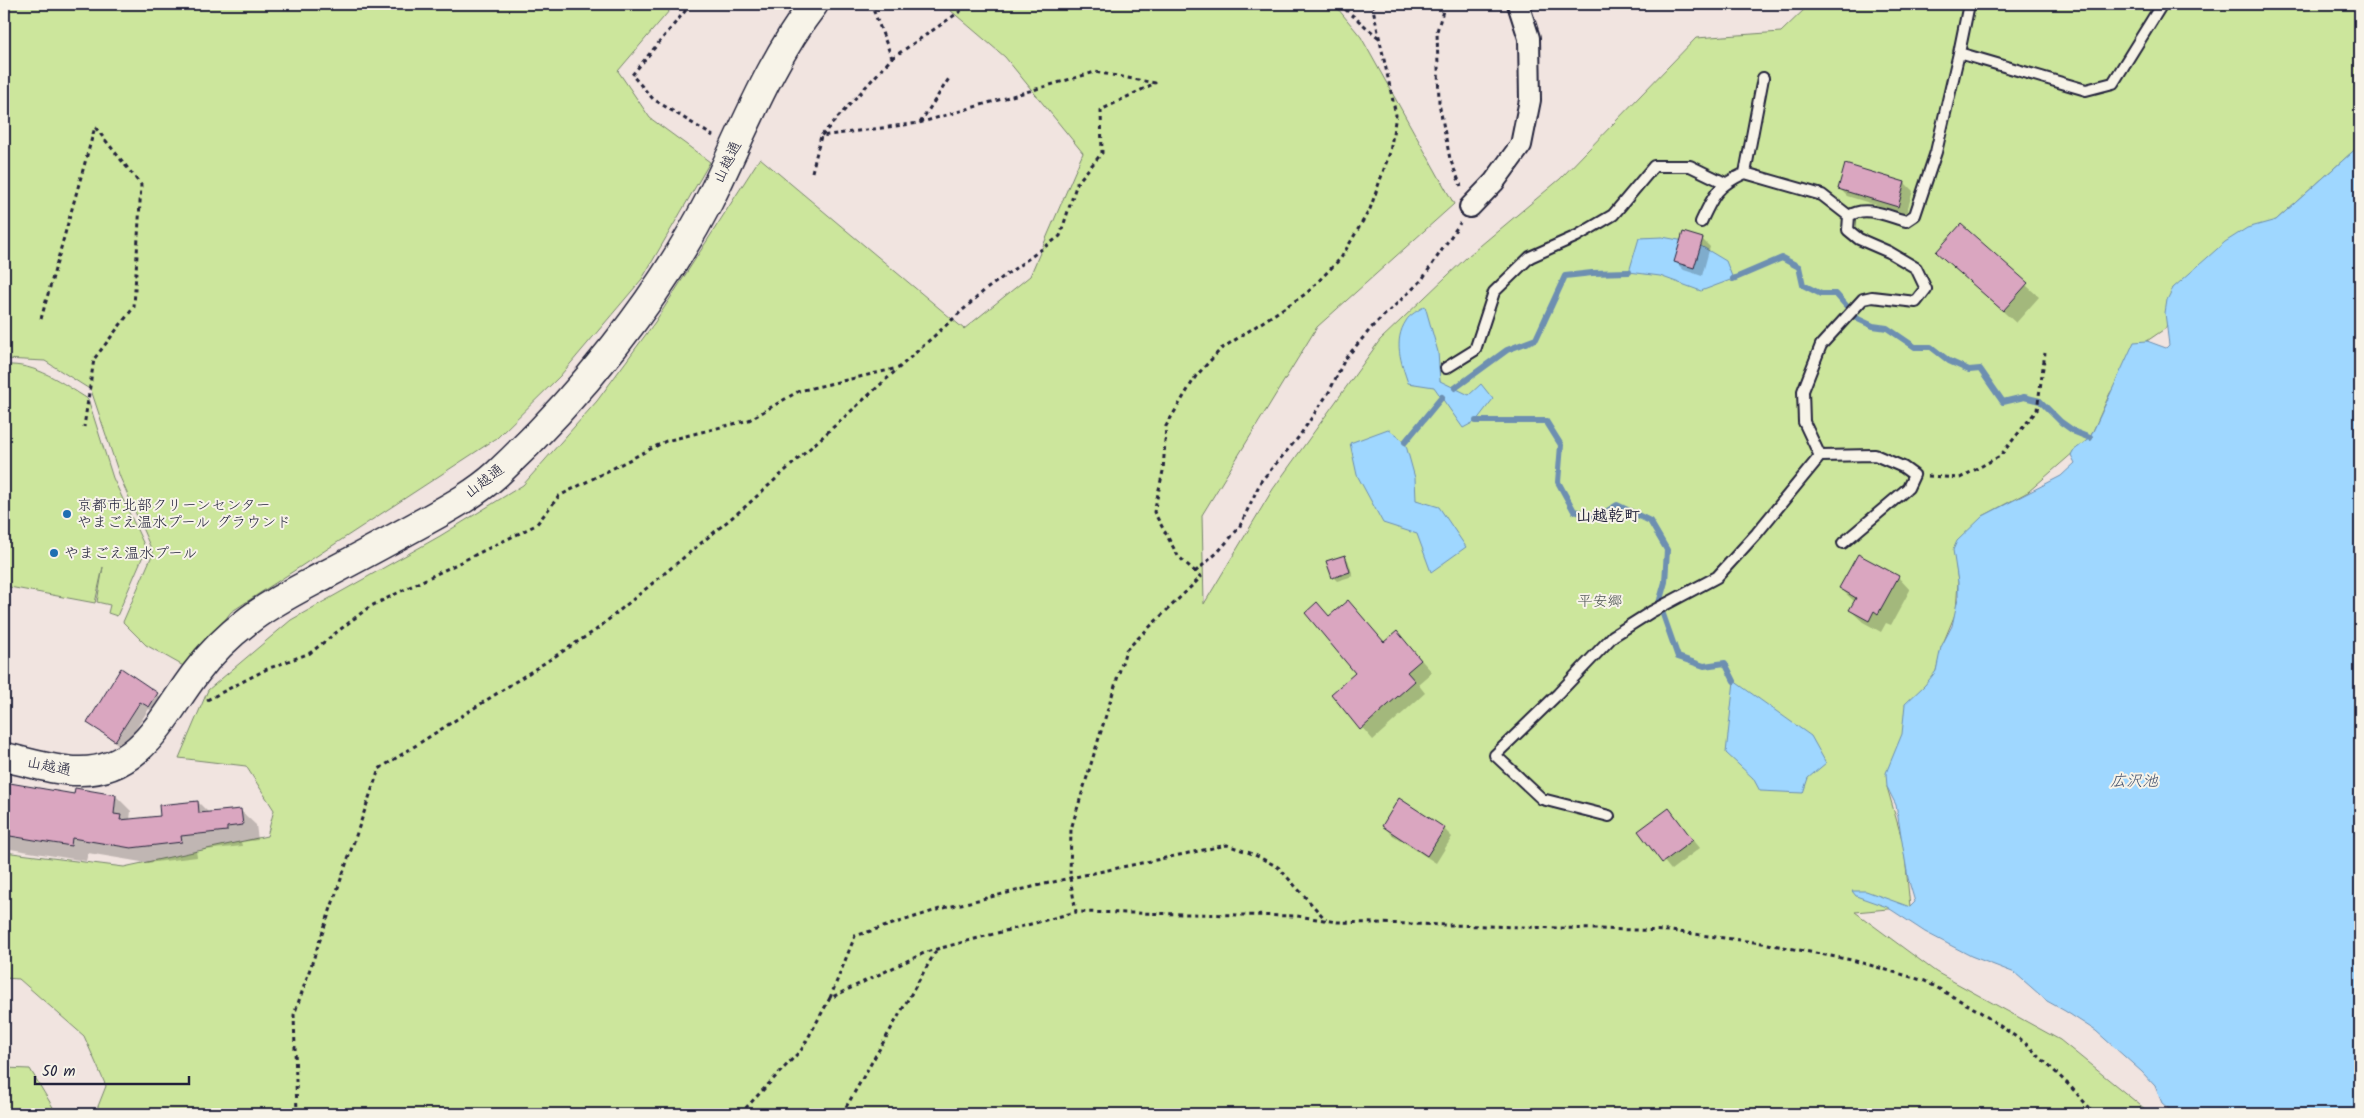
<svg xmlns="http://www.w3.org/2000/svg" width="2364" height="1118" font-family="Kalam,'Klee One',sans-serif">
<rect width="100%" height="100%" fill="#f1e4e0"/>
<filter id="ink" filterUnits="userSpaceOnUse"><feTurbulence type="fractalNoise" baseFrequency=".02" numOctaves="2"/><feDisplacementMap in="SourceGraphic" scale="10" xChannelSelector="R" yChannelSelector="G"/><feConvolveMatrix kernelMatrix="1 2 1 2 8 2 1 2 1" color-interpolation-filters="sRGB"/></filter>
<g filter="url(#ink)">
<path fill="#cce69c" stroke="#77846c" d="M4 4H675L618 71 650 118 710 162 642 279 560 376 497 438 231 612 187 668 146 645 123 622 153 553 120 477 91 390 45 361 4 359Z
M943 4H1334L1361 37 1454 204 1317 327 1202 515 1204 604 1273 489 1380 340 1468 256 1560 179 1696 38 1781 32 1810 4H2360V145L2276 220 2173 288 2166 328 2147 341 2110 393 2090 438 2028 492 1983 516 1956 566 1958 582 1956 612 1944 641 1936 671 1887 787 1904 846 1910 907 1855 912 1936 972 2060 1040 2151 1114H95L106 1086 84 1036 19 979 4 978V852L124 867 267 836 274 810 246 766 179 758 208 690 291 620 440 536 523 485 597 401 655 322 760 158 964 329 1030 276 1083 153 1005 57Z
M4 365C37 363 62 383 88 399L113 478 146 549 117 616 108 613 110 605 97 602 103 567 95 603 4 586Z
M4 1068 30 1069 57 1114H4Z"/>
<path fill="#9fd7ff" stroke="#6d8fb1" d="M2360 145V1114H2175L2162 1103 2155 1086 2142 1072 2096 1031 2065 1011 2047 1001 2015 973 1971 956 1925 932 1887 907 1856 896 1852 891H1866L1910 907 1915 902 1908 878 1896 805 1887 787 1886 773 1902 734 1905 704 1925 685 1936 671 1941 647 1952 626 1958 598V582L1953 550 1957 541 1983 516 2061 476 2075 463 2071 455 2073 451 2090 438 2134 342 2147 341 2166 348 2169 345 2165 313 2167 300 2173 288 2225 242 2247 228 2276 220Z
M1662 237 1696 243 1726 261 1733 279 1701 291 1660 276 1629 272 1639 238Z
M1425 306 1438 352 1440 381 1469 395 1481 384 1493 399 1476 421 1463 428 1434 387 1408 383C1401 362 1393 341 1406 321 1409 315 1419 310 1425 306Z
M1388 429 1405 442 1415 478 1416 500 1439 507 1466 547 1431 572 1417 534 1383 523 1357 475 1350 443Z
M1734 681 1811 736 1826 763 1808 778 1803 793 1760 791 1753 778 1726 753Z"/>
<path fill="#0003" d="M1905 183 1913 191 1906 214 1847 196 1839 188Z
M1961 226 2039 297 2016 323 1950 264Z
M1702 239 1710 247 1702 276 1684 270 1675 262Z
M1344 556 1348 560 1353 576 1337 581 1333 577Z
M1898 577 1910 590 1891 625 1886 623 1881 632 1863 622 1850 610 1855 602 1840 588Z
M1348 602 1385 643 1397 633 1432 672 1418 684 1425 693 1373 740 1333 694 1357 673 1330 617Z
M121 670 157 694 165 702 158 714 149 709 123 748 89 723Z
M4 784 75 795 116 796 131 811 130 820 162 817 198 802 209 813 240 810 256 825 258 840 241 842 242 846 196 851 197 857 147 863 88 853 86 861 4 848Z
M1669 810 1700 848 1671 870 1640 831Z
M1383 826 1444 829 1452 837 1436 863 1391 834Z"/>
<g fill="none" stroke-linecap="round" stroke-linejoin="round">
<path stroke="#6d8fb1" stroke-width="6" d="M1733 279 1782 258 1799 267 1803 285 1821 294H1836L1858 319 1873 326 1887 328 1915 347H1931L1949 361 1969 370 1980 369 2003 402 2024 397 2040 401 2061 422 2075 432 2090 438
M1455 388 1507 350 1536 339 1565 276 1592 273 1629 272
M1476 421H1546L1561 445 1558 482 1574 511 1597 517 1617 505 1650 521 1667 550 1665 582 1659 603 1678 657 1704 666 1725 663 1734 681
M1405 442 1442 397"/>
</g>
<path fill="#daa6c0" stroke="#22223b" d="M1845 164 1905 182 1898 207 1838 189Z
M1961 224 2028 283 2003 311 1936 252Z
M1683 232 1703 238 1694 268 1674 262Z
M1858 554 1899 576 1878 614 1874 611 1869 621 1849 610 1856 598 1839 588Z
M1345 555 1350 572 1332 578 1326 561Z
M1348 600 1384 642 1397 631 1421 660 1407 672 1415 681 1360 730 1331 694 1355 673 1305 613 1317 602 1329 616Z
M121 668 158 693 149 707 140 702 115 741 87 723Z
M4 782 74 794 75 788 116 795 114 814 121 815 120 820 160 816 159 805 198 801 199 813 241 809 243 825 227 827V831L181 836 182 842 131 848 72 838 71 846 4 835Z
M1399 798 1445 828 1427 856 1382 826Z
M1669 808 1693 840 1662 863 1638 831Z"/>
<g fill="none" stroke-linecap="round" stroke-linejoin="round">
<g stroke="#22223b" stroke-width="14">
<path id="lane" d="M1959 53 2086 90 2113 83 2162 4
M1763 78 1745 173 1822 195 1849 216
M1701 222C1714 194 1717 186 1745 173
M1446 368 1475 350 1494 292 1530 257 1577 236 1613 215 1654 166H1690L1725 183
M1820 456 1875 455 1903 467 1914 475 1908 488 1843 543
M1609 816 1542 799 1495 755 1558 694 1613 636 1651 612 1717 577 1757 533 1820 456 1804 422 1803 391 1821 345 1863 299 1872 297 1916 302 1926 289 1916 268 1889 252 1859 239 1848 230 1849 216C1865 205 1887 216 1906 221L1915 215 1936 152 1959 53 1969 4"/>
</g>
<g stroke="#22223b" stroke-width="24">
<path id="street" d="M1470 207 1494 182 1521 145 1530 100 1529 38 1518 4"/>
</g>
<g stroke="#22223b" stroke-width="31">
<path id="secondary" d="M4 757C28 762 54 771 79 771 141 772 163 716 195 674 209 655 229 635 249 620 272 602 299 589 325 575 356 559 387 542 418 525 445 510 474 495 497 474 578 398 658 300 709 201 742 135 769 62 814 4"/>
</g>
<path stroke="#22223b" stroke-width="3" stroke-dasharray="4 4" stroke-linecap="butt" d="M691 4 632 75 653 99 713 136
M1339 4 1379 38
M1372 4 1396 115 1390 152 1370 209 1341 258 1307 293 1221 349 1196 376 1166 426 1163 471 1154 512 1178 556 1201 577 1126 650 1071 829 1070 878 1076 912 1297 916 1337 922 1671 931 1762 943 1852 960 1925 981 1977 1010 2025 1043 2070 1086 2095 1114
M1445 4 1437 31 1439 103 1450 159 1461 186
M65 6 71 4
M892 58 971 4
M920 123 950 77
M812 172 821 136
M41 319 95 127 141 185 134 307 94 359 84 427
M1928 476 1960 478 2000 456 2037 410 2045 353
M1195 572 1218 552 1239 528 1261 481 1298 438 1329 392 1345 359 1373 326 1421 281 1460 223
M207 700 267 669 310 653 369 607 536 525 559 496 666 441 749 420 799 391 898 368
M830 998 855 936 940 909 1070 878 1227 845 1253 854 1278 867 1326 920
M297 1114 294 1015 379 769 596 630 746 506 985 290 1060 236 1077 183 1102 153 1101 110 1155 83 1095 72 919 123 821 136 892 58 871 4
M740 1114 802 1049 830 998 926 952 1076 912
M842 1114 937 949"/>
<use href="#lane" stroke="#f7f3e8" stroke-width="10"/>
<use href="#street" stroke="#f7f3e8" stroke-width="20"/>
<use href="#secondary" stroke="#f7f3e8" stroke-width="28"/>
</g>
</g>
<g fill="#1f6fb2" stroke="#f7f3e8" stroke-width="2">
<circle cx="67" cy="514" r="5"/>
<circle cx="54" cy="553" r="5"/>
</g>
<g text-anchor="middle" stroke-width="4" stroke-linejoin="round" paint-order="stroke">
<g font-size="15" fill="#22223b" stroke="#f7f3e8">
<text transform="translate(727 162) rotate(-64)" y="5">山越通</text>
<text transform="translate(484 481) rotate(-38)" y="5">山越通</text>
<text transform="translate(49 766) rotate(11)" y="5">山越通</text>
</g>
<g font-size="15" fill="#22223b" stroke="#f7f3e8" text-anchor="start">
<text x="77" y="510">京都市北部クリーンセンター<tspan x="77" dy="17">やまごえ温水プール グラウンド</tspan></text>
<text x="64" y="558">やまごえ温水プール</text>
</g>
<g font-size="15" fill="#4c5353" stroke="#f7f3e8">
<text x="1600" y="606">平安郷</text>
</g>
<g font-size="16" font-weight="bold" fill="#22223b" stroke="#f7f3e8">
<text x="1608" y="521">山越乾町</text>
</g>
<g font-size="16" font-style="italic" fill="#414f6c" stroke="#f7f3e8">
<text x="2134" y="786">広沢池</text>
</g>
</g>
<rect width="2364" height="1118" fill="none" stroke="#f7f3e8" stroke-width="20"/>
<rect x="10" y="10" width="2344" height="1098" fill="none" stroke="#22223b" stroke-width="2" filter="url(#ink)"/>
<path d="M35 1076v8h154v-8" fill="none" stroke="#22223b" stroke-width="2.5"/>
<text x="42" y="1076" font-size="15" fill="#22223b" stroke="#f7f3e8" stroke-width="4" paint-order="stroke">50 m</text>
</svg>
